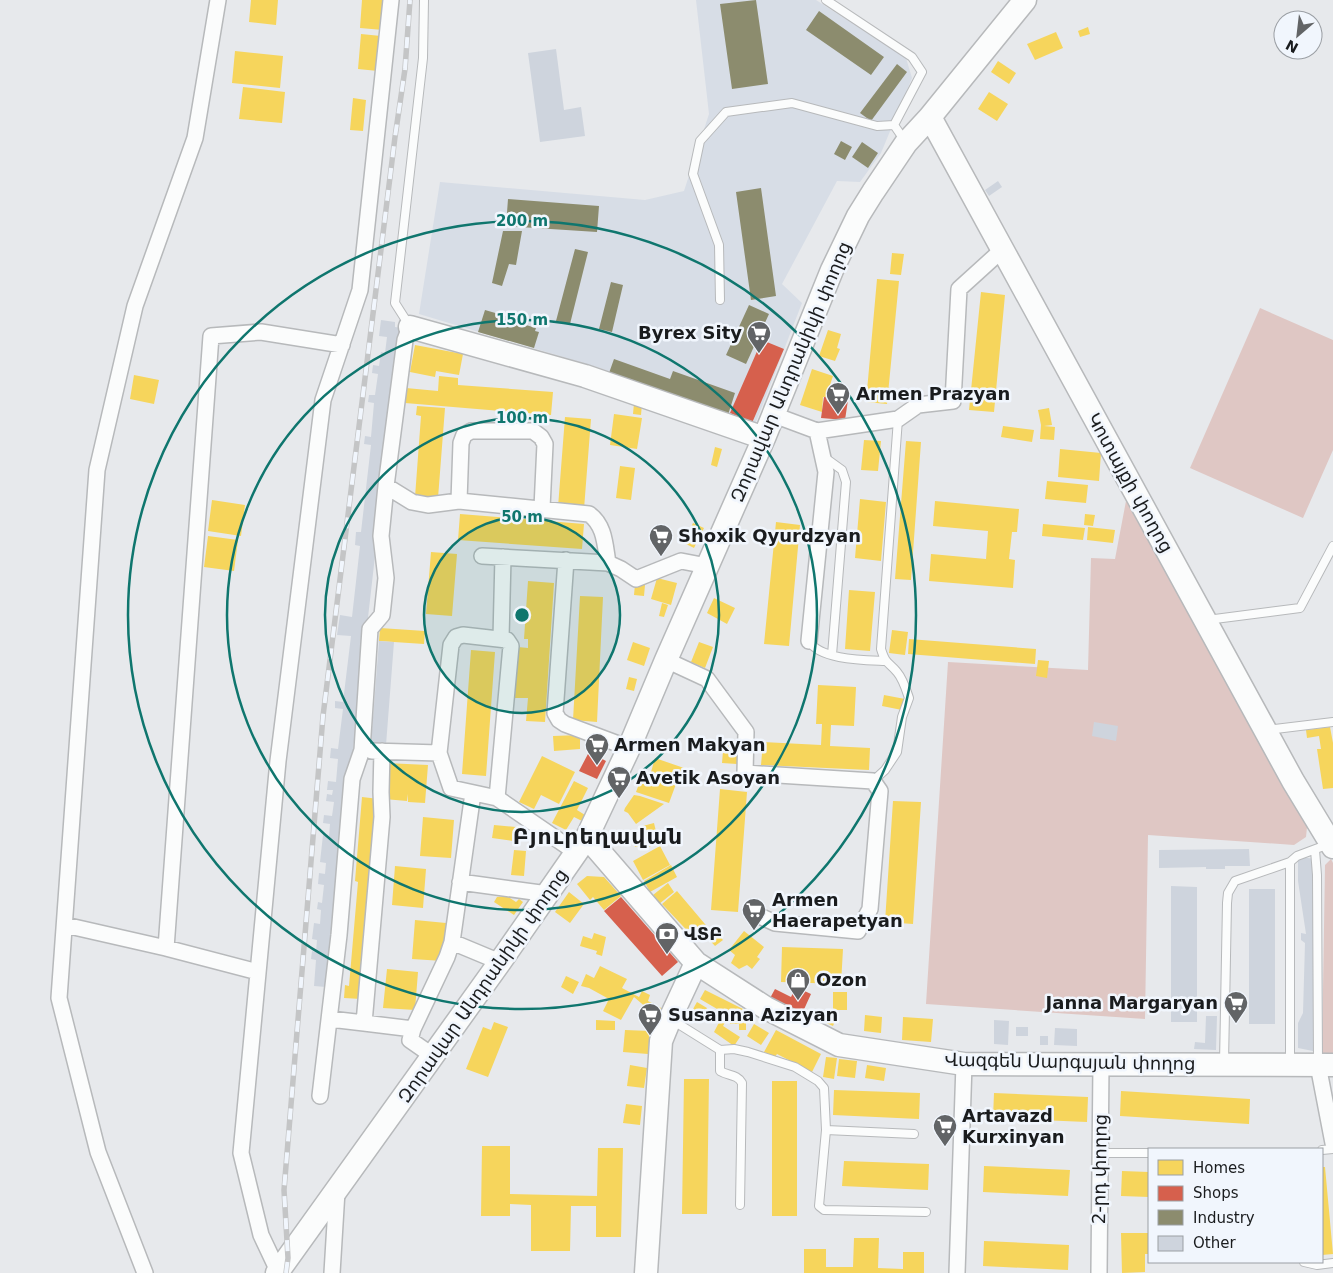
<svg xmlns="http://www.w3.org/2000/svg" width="1333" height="1273" font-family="'DejaVu Sans','Noto Sans Armenian',sans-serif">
<rect width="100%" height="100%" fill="#e7e9ec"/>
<path fill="#d7dde6" d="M696 0H816L906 58 912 78 881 153 860 182 837 181 782 284 802 303 754 427 600 368 419 314 440 182 645 200 684 191 709 114Z"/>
<path fill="#dfc7c4" d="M1260 308 1333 340V450L1303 518 1190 468Z
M1126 501 1307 827 1306 837 1294 845 1148 835 1145 1019 926 1004 948 662 1088 670 1091 558 1115 559Z
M1331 859 1333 863V1053H1322L1325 865Z"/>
<path fill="#f6d55c" d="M251 0H278L276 25 249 22Z
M362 0H385L383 30 360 28Z
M1088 27 1090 34 1080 37 1078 31Z
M1056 32 1063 48 1035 60 1027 44Z
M361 34 381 36 378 71 358 69Z
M235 51 283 56 280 88 232 83Z
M998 61 1016 73 1009 84 991 72Z
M243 87 285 92 282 123 239 119Z
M989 92 1008 104 997 121 978 109Z
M353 98 366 100 363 131 350 130Z
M892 253 904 254 901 275 890 274Z
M877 279 899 281 887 404 866 402Z
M981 292 1005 295 994 412 969 410Z
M828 330 841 334 837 348 840 349 835 361 819 356Z
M415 345 463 354 459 375 436 371 435 377 410 372Z
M812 369 833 376 826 397H823L822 412 800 405Z
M134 375 159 380 154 404 130 399Z
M439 376 458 378V385L553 392 551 415 405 403 406 388 438 391Z
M634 403 642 404 641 415 633 414Z
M417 406 445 408 438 498 415 497 421 416 416 415Z
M1049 408 1052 425 1044 426 1055 427 1054 440 1040 439 1041 425 1038 410Z
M614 414 642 418 637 449 610 445Z
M565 417 591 419 584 509 558 507Z
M1003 426 1034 430 1032 442 1001 437Z
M864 440 881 441 878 471 861 470Z
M906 441 921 442 911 580 895 579Z
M715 447 722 449 717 467 711 465Z
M1060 449 1101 453 1099 481 1058 477Z
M620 466 635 468 631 500 616 498Z
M1047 481 1088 485 1086 503 1045 499Z
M860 499 886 502 881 561 855 558Z
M212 500 245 505 241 536 208 531Z
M935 501 1019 509 1017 532H1012L1009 559 1015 560 1013 588 929 581 931 554 986 559 988 531 933 526Z
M460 514 584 524 582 549 458 540Z
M1085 514 1095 515 1093 526 1084 525Z
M776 522 800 525 789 646 764 644Z
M693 523 704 528 694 548 684 543Z
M1043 524 1085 528 1083 540 1042 536Z
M1088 527 1115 530 1113 543 1087 540Z
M208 536 238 540 234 571 204 567Z
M431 552 457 554 452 616 426 614Z
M657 578 677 583 671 605 651 599Z
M528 581 554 583 545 722 526 721 528 698H515L518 647 528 648V639H524Z
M635 584 645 585 644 596 634 595Z
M849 590 875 592 870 651 845 649Z
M580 596 603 597 597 722 573 720Z
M714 598 735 608 727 624 707 613Z
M662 603 668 605 664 617 659 616Z
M380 628 425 631 424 644 379 641Z
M892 630 908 632 905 655 889 653Z
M909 639 1036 649 1035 664 908 654Z
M633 642 650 648 644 666 627 660Z
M699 642 713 647 705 668 691 662Z
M471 650 495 652 486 776 462 774Z
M1038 660 1049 661 1047 678 1036 676Z
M629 677 637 679 634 691 626 689Z
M818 685 856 687 854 726 831 725 830 746 870 748 869 770 761 765 763 742 821 745 822 724H816Z
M884 695 905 699 902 710 882 706Z
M1330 727 1333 743V788L1323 789 1317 749H1321L1319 736 1307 738 1306 730Z
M580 735V749L554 751 553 736Z
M724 739 738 741 737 764 722 763Z
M542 756 575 772 559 804 541 795 534 809 519 802Z
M655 758 684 768 680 781 651 772Z
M386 763 428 765 425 803 408 802V794L407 801 384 799Z
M643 773 676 784 669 803 636 792Z
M574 781 588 788 577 810 585 815 582 821 574 817 566 830 552 823Z
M720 789 747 792 738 912 711 910Z
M634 795 640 796 664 804 636 824 628 813 624 811 625 808Z
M362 797 379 799 361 999 344 998 345 985 349 986 358 882 355 881Z
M893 801 921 802 913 924 885 922Z
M423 817 454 820 451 858 420 856Z
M654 823 659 844 644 848 643 846 635 847 631 832 640 830 639 827Z
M494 825 516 827 514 841 492 838Z
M660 846 670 865 643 880 633 861Z
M514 850 526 851 524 876 511 875Z
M671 865 677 877 650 892 644 881Z
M395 866 426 869 423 908 392 905Z
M587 876 604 877 621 896 604 910 593 897 590 900 577 884Z
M668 883 674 892 659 904 653 895Z
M677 891 710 930 712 928 723 940 715 946 704 934 697 941 662 904Z
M569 892 584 904 570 923 555 912Z
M507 896 516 902 519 899 523 902 514 915 494 902 497 897Z
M415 920 446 923 443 961 412 959Z
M744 931 764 947 757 957 760 959 752 969 747 965 739 969 731 963 735 955 729 950Z
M594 933 606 937 602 956 596 954 597 951 580 946 583 936 592 939Z
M782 947 843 949 841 984 781 982Z
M600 966 627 979 622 988 639 997 642 991 650 995 648 1001 663 1009 662 1012 650 1006 648 1009 634 997 621 1020 603 1011 609 999 589 988 581 986 586 974 594 978Z
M387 969 418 972 415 1010 383 1008Z
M566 976 579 982 573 994 561 987Z
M705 990 749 1012 748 1017H728L723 1026 740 1037 734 1046 714 1032 724 1013 700 999Z
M833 992H847V1010H833Z
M697 1002 707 1008 698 1022 689 1016Z
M823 1013 836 1019 833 1026 820 1020Z
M865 1015 882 1017 881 1033 864 1031Z
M903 1017 933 1019 931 1042 902 1040Z
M730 1018H746V1030H739V1024H730Z
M596 1020 615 1021V1030H596Z
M494 1022 508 1027 488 1077 466 1069 483 1027 491 1030Z
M754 1024 769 1033 761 1045 747 1036Z
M625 1030 650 1031 648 1054 623 1052Z
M776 1030 821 1054 812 1072 777 1054 775 1057 764 1052Z
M826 1057 837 1058 834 1079 823 1077Z
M839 1059 857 1061 855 1078 837 1076Z
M630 1065 647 1068 644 1088 627 1086Z
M867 1065 886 1068 884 1081 865 1078Z
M684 1079H709L707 1214H682Z
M772 1081H797V1216H772Z
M834 1090 920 1093 919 1119 833 1115Z
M1121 1091 1250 1099 1249 1124 1120 1116Z
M994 1093 1088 1097 1087 1122 993 1118Z
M626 1104 642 1106 640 1125 623 1123Z
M482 1146H510V1194L597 1196 598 1148H623L621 1237H596V1206H571L570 1251H531V1205L510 1204V1216H481Z
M844 1161 929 1164 928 1190 842 1186Z
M984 1166 1070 1170 1068 1196 983 1192Z
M1322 1167H1325L1333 1254 1322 1255Z
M1122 1171 1149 1172V1197L1121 1196Z
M1121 1233H1149V1254H1145V1272L1122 1273Z
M854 1238H879L878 1268 903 1269V1252H924V1273H804V1249H826V1267H853Z
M984 1241 1069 1245 1068 1270 983 1266Z"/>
<path fill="#d6604d" d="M762 340 784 349 752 423 730 413Z
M824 397 848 400 845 420 821 418Z
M589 752 606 761 597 779 579 771Z
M621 897 678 962 662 976 604 911Z
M796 987 811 994 801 1016 769 1000 775 989 791 997Z"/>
<path fill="#8c8c6e" d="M756 0 768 84 732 89 720 4Z
M819 11 884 57 871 75 806 30Z
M897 64 907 72 871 121 860 113Z
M841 141 852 147 845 160 834 154Z
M862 142 878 153 868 168 852 157Z
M761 188 776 296 751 300 736 192Z
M508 199 599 206 597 232 506 226Z
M503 231H522L516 265 509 264 502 286 492 283Z
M575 249 588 252 570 324 556 321Z
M611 282 623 285 612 332 599 329Z
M749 305 769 314 746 364 726 355Z
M485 310 519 320 520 318 527 321 526 325 536 328 535 331 539 332 534 348 478 332Z
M614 359 670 379 673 371 735 393 728 415 609 373Z"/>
<path fill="#ced4dd" d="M556 49 564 110 581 107 585 136 540 142 528 53Z
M998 181 1002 187 989 196 985 190Z
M381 320 395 322V327L401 328 388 412 375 556 326 987 314 986 316 960 311 959 312 951 316 952 317 940 312 939 314 923 320 924 321 910 317 909 318 902 322 903 324 885 318 884 319 873 325 874 326 863 320 862 323 835 329 836 330 824 323 823 324 815 332 816 334 802 326 801 327 794 332 795 333 790H327L328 781 336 782 338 759 330 758 331 748 338 749 343 709 335 708V701L343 702 351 636 337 635 340 615 352 617 360 546 355 545 356 532H361L371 445 364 444 365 436 371 437 374 403 368 402 369 395H375L378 374 372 373 373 365 379 366 381 352 385 353 387 337 379 336Z
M379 641 394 642 386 745 371 744Z
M1094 722 1118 726 1116 741 1092 736Z
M1249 849 1250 866H1225V869H1206V867L1159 868V850Z
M1298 857 1317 859 1313 1051 1298 1048V1023L1303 1013 1305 943 1301 940V933L1306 934 1298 881Z
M1171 886 1197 887V1022H1171Z
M1249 889H1275V1024H1249Z
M1206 1016H1217L1216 1050 1194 1049 1195 1042 1205 1043Z
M994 1020 1009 1021 1008 1045 994 1044Z
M1016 1027H1028V1036H1016Z
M1055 1028 1077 1029V1046L1054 1045Z
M1040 1036H1048V1045H1040Z"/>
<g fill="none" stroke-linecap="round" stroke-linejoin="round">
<g stroke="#b7b9bb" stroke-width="10">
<path id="lane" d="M826 0 912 57 922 72 894 125 905 141
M720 300 719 245 693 174 700 141 726 112 792 103 877 126 894 125
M409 325 395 303 423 58 424 0
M824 457 842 470 846 482 832 655
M1207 620 1300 608 1333 546
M809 641C820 660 864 660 885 661
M1267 730 1333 722
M873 781 885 770 897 752 902 717 909 698C906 689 903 679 897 672 888 661 886 665 881 649L898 419
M1315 850 1317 875 1318 1063
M1290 862V1063
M672 1020 720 1050V1071C728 1076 737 1074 742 1083L740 1205
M720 1050 734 1049 748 1052 795 1067 818 1081 824 1088 826 1130 819 1206 824 1210 926 1212
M1224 1063 1227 903 1228 893 1235 881 1290 862 1297 856 1329 844
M826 1130 914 1134
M1322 1150 1333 1149
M1101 1153H1149
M1304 1262 1317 1265 1333 1263"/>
</g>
<g stroke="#b7b9bb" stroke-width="18">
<path id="street" d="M774 415 817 431 826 472 809 641
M817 431 898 419 918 405 953 401 959 289 1002 250
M386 486 412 502 428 505 459 501 589 514C605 525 605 546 608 563
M459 501 461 443 464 435 471 431H533L541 437 545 444 542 508
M482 556 608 563 621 569 636 579 681 561 707 566
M566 560 555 713 559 720 565 724 629 748
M501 638 503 557
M666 660 707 679 746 732 745 773 873 781 880 791 870 909 858 931 775 923 753 913
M372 751 439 753 451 788 497 798 577 853
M382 751 381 792 382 817 364 1023 413 1029
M439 753 451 645 456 637 463 635 507 640 511 646 497 798
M460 882 548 894
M65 925 166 948 258 972
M452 942 500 962
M166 948 211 336 261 332 342 345
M330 1019 364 1023
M433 1056 410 1040 413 1029 447 957 452 942 473 793
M1318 1065 1333 1143
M320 1096 339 935 352 779 362 750 370 629 382 615 386 578 381 536 386 486 405 340 410 327
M278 1271 261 1235 241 1153 278 761 323 400 360 290 391 0
M145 1273 98 1152 59 998 97 470 135 306 195 138 218 0
M332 1273 337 1191
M957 1273 964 1064
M1099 1273 1101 1064"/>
</g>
<g stroke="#b7b9bb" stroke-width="25">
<path id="secondary" d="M930 117 1293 781 1333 847
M410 327 585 376 764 438
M587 837 696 963 766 1008 839 1045 964 1064 1333 1065
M277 1273 500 962 587 837 629 748 666 660 764 438 832 270 858 216 873 192 906 143 930 117 1025 0
M646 1273 661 1041 670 1019 696 963"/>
</g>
<use href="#lane" stroke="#fbfcfc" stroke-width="8"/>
<use href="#street" stroke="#fbfcfc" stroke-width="15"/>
<use href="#secondary" stroke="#fbfcfc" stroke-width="22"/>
<g stroke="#c4c5c6" stroke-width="5.5">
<path id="rail" d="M286 1273 288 1258 284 1190 323 716 395 137 405 69 410 0"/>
</g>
<use href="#rail" stroke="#f1f6fd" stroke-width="4" stroke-dasharray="11" stroke-linecap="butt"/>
</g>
<circle cx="522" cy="615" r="98" fill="#0f766e" fill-opacity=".12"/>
<g fill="none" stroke="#0f766e" stroke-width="2.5">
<circle cx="522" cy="615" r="98"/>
<circle cx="522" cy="615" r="197"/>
<circle cx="522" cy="615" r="295"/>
<circle cx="522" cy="615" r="394"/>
</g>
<defs>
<g id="supermarket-pin" transform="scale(1.25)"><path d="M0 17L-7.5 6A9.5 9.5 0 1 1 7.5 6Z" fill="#626466" stroke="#f1f6fd"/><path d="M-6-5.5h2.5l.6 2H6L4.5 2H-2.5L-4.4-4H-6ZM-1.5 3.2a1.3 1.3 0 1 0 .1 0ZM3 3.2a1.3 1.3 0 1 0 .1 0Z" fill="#fff"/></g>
<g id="bank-pin" transform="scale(1.25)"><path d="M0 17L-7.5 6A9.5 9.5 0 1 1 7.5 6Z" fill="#626466" stroke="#f1f6fd"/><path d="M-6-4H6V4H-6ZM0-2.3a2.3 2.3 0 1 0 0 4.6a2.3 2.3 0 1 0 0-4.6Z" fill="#fff"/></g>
<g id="shop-pin" transform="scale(1.25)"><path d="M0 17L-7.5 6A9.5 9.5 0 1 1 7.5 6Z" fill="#626466" stroke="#f1f6fd"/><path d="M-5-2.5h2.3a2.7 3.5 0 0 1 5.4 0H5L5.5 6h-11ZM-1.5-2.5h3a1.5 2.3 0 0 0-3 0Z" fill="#fff"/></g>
</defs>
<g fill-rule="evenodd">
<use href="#supermarket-pin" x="759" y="333"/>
<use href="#supermarket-pin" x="838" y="394"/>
<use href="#supermarket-pin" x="661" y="536"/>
<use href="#supermarket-pin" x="597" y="745"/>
<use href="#supermarket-pin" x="619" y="778"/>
<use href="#supermarket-pin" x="754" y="910"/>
<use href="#bank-pin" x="667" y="934"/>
<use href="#shop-pin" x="798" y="980"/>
<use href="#supermarket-pin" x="1236" y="1003"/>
<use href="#supermarket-pin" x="650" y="1015"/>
<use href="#supermarket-pin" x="945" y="1126"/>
</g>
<g text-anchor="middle" stroke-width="5" stroke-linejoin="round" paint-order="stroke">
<g font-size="18" font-weight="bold" fill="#1a1c1e" stroke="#f1f6fd" text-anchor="start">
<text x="742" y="339" text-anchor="end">Byrex Sity</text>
<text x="856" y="400">Armen Prazyan</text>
<text x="678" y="542">Shoxik Qyurdzyan</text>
<text x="614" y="751">Armen Makyan</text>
<text x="636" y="784">Avetik Asoyan</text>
<text x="772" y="906">Armen<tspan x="772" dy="21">Haerapetyan</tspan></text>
<text x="684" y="940">ՎՏԲ</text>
<text x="816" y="986">Ozon</text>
<text x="1218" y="1009" text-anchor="end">Janna Margaryan</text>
<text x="668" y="1021">Susanna Azizyan</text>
<text x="962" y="1122">Artavazd<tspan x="962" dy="21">Kurxinyan</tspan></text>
</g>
<g font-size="18" fill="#1a1c1e" stroke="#f1f6fd">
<text transform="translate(791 372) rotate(-67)" y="6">Զորավար Անդրանիկի փողոց</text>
<text transform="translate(1130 483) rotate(61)" y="6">Կոտայքի փողոց</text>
<text transform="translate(483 986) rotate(-55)" y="6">Զորավար Անդրանիկի փողոց</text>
<text transform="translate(1070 1062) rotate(1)" y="6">Վազգեն Սարգսյան փողոց</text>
<text transform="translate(1100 1169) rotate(-89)" y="6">2-րդ փողոց</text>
</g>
<g font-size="22" font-weight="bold" letter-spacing="1" fill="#1a1c1e" stroke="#f1f6fd">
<text x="598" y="844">Բյուրեղավան</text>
</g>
</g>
<circle cx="522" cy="615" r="8" fill="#0f766e" stroke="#f1f6fd" stroke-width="2.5"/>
<g font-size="15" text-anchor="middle" font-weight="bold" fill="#0f766e" stroke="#f1f6fd" stroke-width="5" stroke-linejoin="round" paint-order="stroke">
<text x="522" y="226">200 m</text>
<text x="522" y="325">150 m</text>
<text x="522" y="423">100 m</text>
<text x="522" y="522">50 m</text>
</g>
<rect x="1148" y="1148" width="175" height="115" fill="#f1f6fd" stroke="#9b9fa4"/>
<rect x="1158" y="1160" width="25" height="15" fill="#f6d55c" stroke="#9b9fa4"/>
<text x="1193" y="1173" font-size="15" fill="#1a1c1e">Homes</text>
<rect x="1158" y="1186" width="25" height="15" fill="#d6604d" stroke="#9b9fa4"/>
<text x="1193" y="1198" font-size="15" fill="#1a1c1e">Shops</text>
<rect x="1158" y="1210" width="25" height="15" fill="#8c8c6e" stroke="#9b9fa4"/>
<text x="1193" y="1223" font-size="15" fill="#1a1c1e">Industry</text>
<rect x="1158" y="1236" width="25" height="15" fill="#ced4dd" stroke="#9b9fa4"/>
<text x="1193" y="1248" font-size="15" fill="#1a1c1e">Other</text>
<g transform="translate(1298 35) rotate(208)"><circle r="24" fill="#f1f6fd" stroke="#9b9fa4"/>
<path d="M0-4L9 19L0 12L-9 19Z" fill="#626466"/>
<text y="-8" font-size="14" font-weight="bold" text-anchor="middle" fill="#1a1c1e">N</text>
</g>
</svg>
